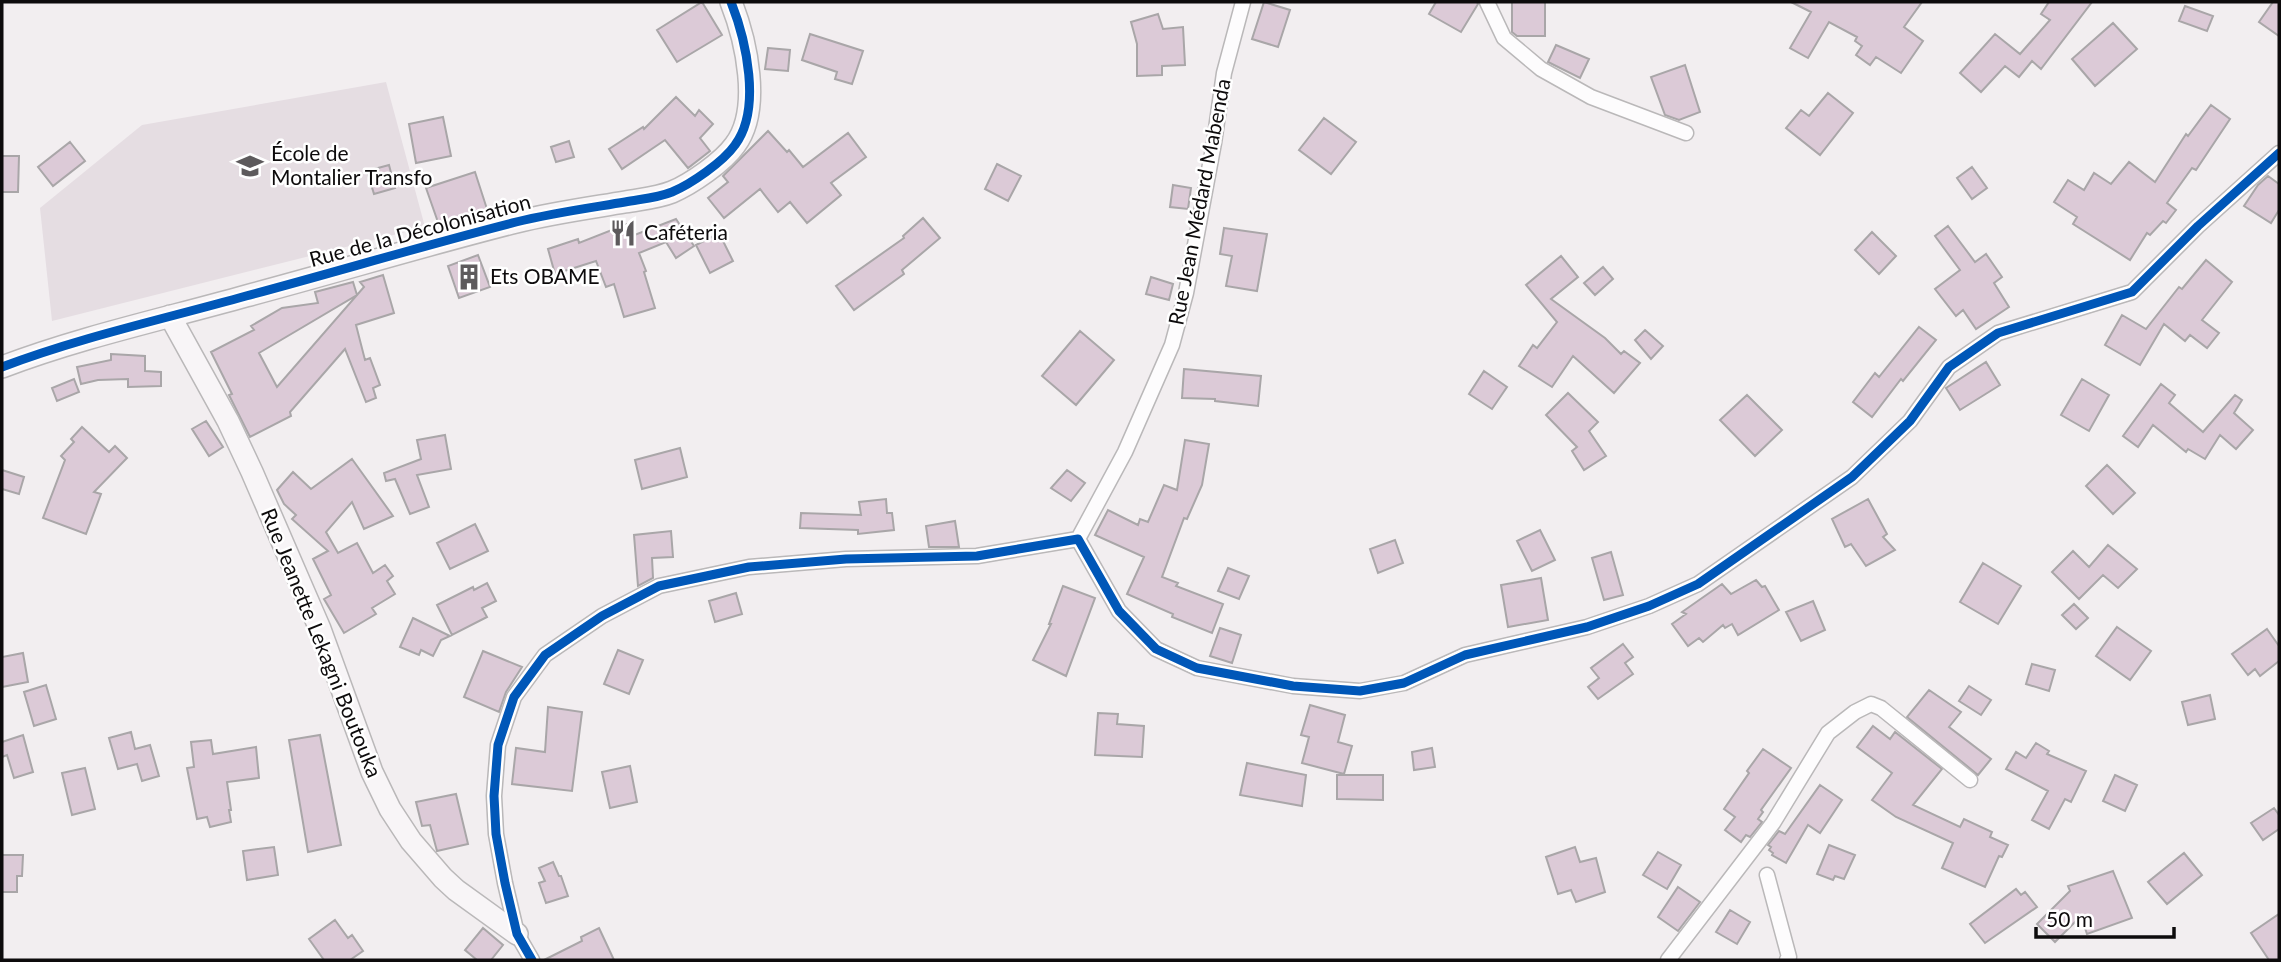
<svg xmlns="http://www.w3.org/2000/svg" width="2281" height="962" font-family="Lato,sans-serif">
<rect width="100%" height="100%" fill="#f2eef0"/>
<path fill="#e5dde2" d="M386 82 425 227 52 321 40 208 142 125Z"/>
<path fill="#dccad7" stroke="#a9a6a8" stroke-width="2" d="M702 2 722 35 677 62 657 30Z
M1264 2 1290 10 1278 47 1252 39Z
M1436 2H1477L1478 4 1461 32 1429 14Z
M1512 2H1545V36H1517L1512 32Z
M1791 2H1922L1904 27 1923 41 1901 73 1876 57 1870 65 1856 55 1862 46 1855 41 1857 37 1829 22 1808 58 1790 48 1811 12Z
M2049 2H2092L2041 69 2032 61 2019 77 2005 66 1981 92 1960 73 1995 34 2020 54 2050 20 2041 14Z
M2273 2H2279V36L2259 22Z
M2185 6 2213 16 2207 31 2179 21Z
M1158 14 1163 29 1183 27 1185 65 1162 66V75L1137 76V44L1131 22Z
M2113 23 2137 49 2095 86 2072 59Z
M810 34 863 51 852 84 835 79 837 72 802 60Z
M1556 45 1589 59 1580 78 1548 62Z
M768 48 790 50 788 71 765 69Z
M1685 65 1700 112 1679 120 1665 115 1651 77Z
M1828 93 1853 113 1820 155 1786 128 1801 110 1809 116Z
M676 97 695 116 699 110 713 124 700 138 710 151 688 168 665 140 622 169 609 149 643 127 644 129Z
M2211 105 2230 119 2196 170 2192 168 2167 203 2176 210 2166 223 2163 221 2150 235 2147 233 2130 260 2073 224 2077 217 2054 202 2068 180 2084 190 2094 173 2111 184 2129 162 2155 182 2186 134 2188 136Z
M443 117 451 156 416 163 409 124Z
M1324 118 1356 142 1331 174 1299 150Z
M768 131 787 152 789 150 803 167 848 133 866 157 831 183 841 195 807 223 790 202 778 212 760 189 724 218 708 198 728 182 723 176Z
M569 141 574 157 556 162 551 147Z
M70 142 85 161 53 186 38 167Z
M2 156H19L18 192H2Z
M997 164 1021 176 1008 201 985 189Z
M389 165 395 188 374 194 367 171Z
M1972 167 1987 188 1972 199 1957 178Z
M475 172 487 209 439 225 426 188Z
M2268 176 2279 184V210L2271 223 2244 206 2258 185Z
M1173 185 1191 188 1188 209 1170 207Z
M923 218 940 238 902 270 904 274 854 310 836 286 904 238 903 236Z
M676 219 694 246 676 258 666 242 639 253 646 271 644 272 655 308 624 317 614 284 606 287 596 261 555 274 548 249 578 239 579 243 627 224 632 236Z
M1948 226 1975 262 1986 254 2002 277 1994 283 2009 307 1976 329 1963 310 1956 316 1935 289 1960 270 1935 236Z
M1224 228 1267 234 1257 291 1226 286 1232 256 1220 254Z
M1872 232 1896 256 1879 274 1855 250Z
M719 233 733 261 710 273 696 245Z
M478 255 490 287 459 298 448 266Z
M1561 256 1578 277 1551 299 1605 338 1621 354 1624 351 1640 363 1614 393 1573 356 1552 387 1519 366 1533 345 1537 348 1557 322 1526 285Z
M2206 260 2232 282 2202 320 2219 333 2207 348 2190 335 2185 341 2164 324 2140 365 2105 345 2122 315 2146 329 2179 287 2182 289Z
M1603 267 1613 279 1595 295 1584 283Z
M383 275 394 313 356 325 365 360 370 358 380 385 373 388 376 398 366 402 345 349 290 412 291 416 250 437 229 395 232 394 211 352 254 330 251 326 282 308 318 303 315 292 353 282 357 295 259 353 277 387 364 287 360 282Z
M1151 277 1173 284 1169 300 1146 294Z
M1919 327 1936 340 1903 381 1901 379 1872 417 1853 402 1875 373 1879 377Z
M1645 330 1663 346 1651 359 1635 340Z
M1080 331 1114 360 1076 405 1042 376Z
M111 354 145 356V371L161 372V386L128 387V379L98 380 81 384 77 367 111 360Z
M1986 362 2000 385 1960 410 1946 388Z
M1184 369 1261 376 1258 406 1215 401V399L1182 398Z
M1484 371 1507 387 1492 409 1469 394Z
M74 379 79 392 57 401 52 388Z
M2082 379 2109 395 2089 431 2061 415Z
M2161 384 2175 395 2169 403 2203 432 2235 395 2242 400 2234 413 2253 430 2236 449 2220 435 2205 459 2188 449 2186 452 2153 425 2138 447 2123 436Z
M1568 393 1598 422 1589 431 1606 456 1584 470 1572 451 1577 447 1546 415Z
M1747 395 1782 430 1755 456 1720 420Z
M206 421 223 447 209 456 192 429Z
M82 427 109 452 115 446 127 458 94 492 101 494 86 534 43 518 65 460 61 456 74 442 71 439Z
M445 435 451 469 417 475 429 507 410 514 395 479 386 481 384 473 421 459 417 440Z
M1185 440 1209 444 1202 485 1187 519 1184 518 1162 577 1178 583 1176 586 1223 604 1212 633 1172 617 1173 614 1127 594 1144 557 1095 535 1108 510 1138 525 1140 519 1148 522 1164 485 1177 490Z
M680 448 687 477 642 489 635 460Z
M352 459 393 516 364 529 352 502 326 532 338 553 357 543 373 573 385 565 393 576 387 581 395 594 372 608 376 614 344 633 324 599 331 595 313 559 328 551 292 519 296 515 284 504 277 490 293 472 311 489Z
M2107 465 2135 493 2113 514 2086 486Z
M2 470 24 477 19 494 2 489Z
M1067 470 1085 483 1071 501 1051 488Z
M886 499 887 513H892L894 530 858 534V530L800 528 801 513 861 515 859 502Z
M1868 499 1887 534 1883 537 1895 550 1866 566 1851 544 1845 547 1832 519Z
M955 521 959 547H929L926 526Z
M475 524 488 551 450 569 437 543Z
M1540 530 1555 560 1532 571 1517 541Z
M671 531 673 557 652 558 653 578 638 586 634 535Z
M1395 540 1403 563 1378 573 1370 549Z
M2108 545 2137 569 2118 588 2103 575 2079 599 2052 572 2073 551 2089 567Z
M1611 552 1623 595 1604 600 1592 558Z
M1983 563 2021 586 1998 624 1960 602Z
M1228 568 1249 576 1239 599 1218 591Z
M1541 578 1548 620 1508 627 1501 585Z
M1756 580 1762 587 1765 586 1779 610 1738 635 1732 624 1725 628 1723 625 1703 642 1699 638 1688 646 1672 624 1686 614 1682 612 1722 584 1731 594Z
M487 583 496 601 482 608 487 617 452 635 437 605 473 587 474 590Z
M1063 586 1095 598 1066 676 1033 660 1051 624H1049Z
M736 593 742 614 715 622 709 601Z
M1813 601 1825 630 1801 641 1786 612Z
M2074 604 2088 618 2076 629 2062 615Z
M413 618 450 636 441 640 433 656 421 650 419 655 400 647Z
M2117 627 2151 651 2130 680 2096 656Z
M1220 628 1241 635 1232 663 1210 656Z
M2267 629 2279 646V661L2260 676 2255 669 2248 675 2232 654Z
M1623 644 1633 657 1625 663 1633 674 1598 699 1588 687 1599 678 1591 668Z
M618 650 643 660 629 694 604 684Z
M483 651 522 667 506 692 499 712 464 697Z
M23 653 28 682 2 687V657Z
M2032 664 2055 670 2049 691 2026 684Z
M46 685 56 719 34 726 24 692Z
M1969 686 1991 700 1981 715 1959 701Z
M1929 690 1961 712 1949 727 1991 759 1978 775 1907 717Z
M2210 695 2215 719 2188 725 2182 702Z
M1310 705 1345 715 1338 742 1352 746 1344 774 1302 763 1309 737 1301 735Z
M548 707 582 712 572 791 512 784 516 748 545 752Z
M1098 713 1118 714 1117 724 1144 726 1142 757 1095 755Z
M1873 726 1890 739 1895 732 1942 769 1913 805 1960 827 1964 819 1992 832 1990 837 2008 845 2002 857 1999 856 1985 887 1942 868 1953 843 1896 817 1872 800 1892 773 1857 747Z
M131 732 135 749 150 745 159 776 142 781 137 764 118 769 109 738Z
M23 735 33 772 14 778 7 755 2 757V742Z
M320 735 341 845 308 852 289 740Z
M211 740 213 754 256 747 259 778 227 782 231 810H229L231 822 210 827 207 817 197 819 187 768 194 767 191 742Z
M2036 743 2049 751 2047 754 2086 771 2071 802 2065 799 2049 829 2032 820 2048 791 2006 769 2016 752 2026 758Z
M1432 748 1435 767 1414 770 1412 752Z
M1763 749 1791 768 1761 810 1763 812 1758 819 1762 822 1750 837 1746 835 1741 842 1725 830 1735 817 1724 809 1749 773 1747 771Z
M1247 763 1306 775 1302 806 1240 795Z
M630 766 637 802 610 808 602 772Z
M85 768 95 809 72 815 62 773Z
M1337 775H1383V800L1337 799Z
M2115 775 2137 785 2125 811 2103 801Z
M1820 785 1842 800 1820 833 1808 825 1786 863 1772 855 1773 853 1769 850 1771 847 1768 845 1779 831 1785 834Z
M456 794 468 844 437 851 430 825 422 826 416 802Z
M2274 808 2279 815V829L2263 840 2251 823Z
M1829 845 1855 855 1844 879 1835 876 1833 880 1817 874Z
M274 847 278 875 247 880 243 851Z
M1575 847 1580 862 1596 858 1605 892 1576 902 1571 890 1558 894 1546 857Z
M1658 852 1681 865 1667 889 1643 875Z
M2184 853 2202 875 2167 904 2148 882Z
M2 855H23L22 876H17V892H2Z
M553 862 559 876H561L568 896 546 903 539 883 545 881 539 868Z
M2113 871 2132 918 2087 934 2081 916 2055 942 2037 924 2070 891 2068 886Z
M1678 887 1700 902 1678 931 1658 917Z
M2016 889 2021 895 2025 892 2037 907 1985 943 1970 924Z
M1730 910 1750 922 1737 944 1716 932Z
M2279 914V960H2269L2251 933Z
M335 920 348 938 352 935 363 951 350 960H324L309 939Z
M483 928 503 945 491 960H477L465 950Z
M599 928 614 960H544L582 941 581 937Z"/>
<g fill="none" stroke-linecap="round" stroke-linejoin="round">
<g stroke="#bab8b9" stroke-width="17">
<path id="street" d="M1487 2 1504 38 1541 69 1591 97 1686 133
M1078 539 1119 611 1156 649 1197 668 1293 686 1360 691 1404 683 1465 655 1587 627 1649 606 1698 584 1852 477 1910 421 1949 367 1998 333 2132 292 2198 226 2279 153
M1078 539 1125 452 1172 345 1186 293 1214 143 1224 73 1243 2
M1767 875 1789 957 1787 960
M532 960 517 934 505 883 496 834 494 796 498 745 514 697 545 655 602 616 659 586 749 567 846 559 977 556 1078 539
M1668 960 1773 823 1828 733 1855 712 1871 704 1881 708 1970 780"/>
</g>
<g stroke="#bab8b9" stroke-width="24">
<path id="secondary" d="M170 316 228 421 252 472 320 629 372 772 390 809 411 841 443 878 456 890 517 934
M2 367C81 337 164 319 246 296 336 272 425 245 516 222 552 213 589 208 625 202 641 199 657 198 672 192 691 184 723 162 735 145 762 109 746 40 731 2"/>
</g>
<use href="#street" stroke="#fdfcfd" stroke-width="14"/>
<use href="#secondary" stroke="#f8f5f7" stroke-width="21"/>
<g stroke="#fff" stroke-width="13">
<path id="cycleway" d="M2 367C81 337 164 319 246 296 336 272 425 245 516 222 552 213 589 208 625 202 641 199 657 198 672 192 691 184 723 162 735 145 762 109 746 40 731 2
M532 960 517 934 505 883 496 834 494 796 498 745 514 697 545 655 602 616 659 586 749 567 846 559 977 556 1078 539 1119 611 1156 649 1197 668 1293 686 1360 691 1404 683 1465 655 1587 627 1649 606 1698 584 1852 477 1910 421 1949 367 1998 333 2132 292 2198 226 2279 153"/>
</g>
<use href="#cycleway" stroke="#0057b8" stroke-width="9"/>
</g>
<defs>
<g id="school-bare" transform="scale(2.1)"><path d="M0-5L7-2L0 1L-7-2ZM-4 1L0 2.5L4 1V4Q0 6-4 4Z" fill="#5d5a5c" stroke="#fff" stroke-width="2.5" paint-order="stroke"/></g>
<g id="restaurant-bare" transform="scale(2.1)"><path d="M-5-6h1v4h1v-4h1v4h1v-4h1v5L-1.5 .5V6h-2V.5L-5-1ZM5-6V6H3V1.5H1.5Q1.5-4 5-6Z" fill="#5d5a5c" stroke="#fff" stroke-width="2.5" paint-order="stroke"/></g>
<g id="building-bare" transform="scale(2.1)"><path d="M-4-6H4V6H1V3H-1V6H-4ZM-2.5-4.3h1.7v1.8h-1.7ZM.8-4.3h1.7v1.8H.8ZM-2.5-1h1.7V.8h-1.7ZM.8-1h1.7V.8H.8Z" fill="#5d5a5c" stroke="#fff" stroke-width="2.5" paint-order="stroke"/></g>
</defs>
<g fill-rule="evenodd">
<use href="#school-bare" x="250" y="166"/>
<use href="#restaurant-bare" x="623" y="233"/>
<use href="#building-bare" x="469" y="277"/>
</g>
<g text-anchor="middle" stroke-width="5" stroke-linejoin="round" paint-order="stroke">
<g font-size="21" fill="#0d0b0c" stroke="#fff" text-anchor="start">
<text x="271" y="161">École de<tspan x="271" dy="24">Montalier Transfo</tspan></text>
<text x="644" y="240">Caféteria</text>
<text x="490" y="284">Ets OBAME</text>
</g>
<g font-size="21" fill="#0d0b0c" stroke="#fff">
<text transform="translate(1200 202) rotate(-79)" y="7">Rue Jean Médard Mabenda</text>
<text transform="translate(420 231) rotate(-15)" y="7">Rue de la Décolonisation</text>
<text transform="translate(321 643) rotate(68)" y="7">Rue Jeanette Lekagni Boutouka</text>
</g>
</g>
<rect width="2281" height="962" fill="none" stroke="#0d0b0c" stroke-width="7"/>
<path d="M2036 927v10h138v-10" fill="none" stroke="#0d0b0c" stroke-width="3.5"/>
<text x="2046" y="927" font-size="21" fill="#0d0b0c" stroke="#ffffff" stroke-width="5" paint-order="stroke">50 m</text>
</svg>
